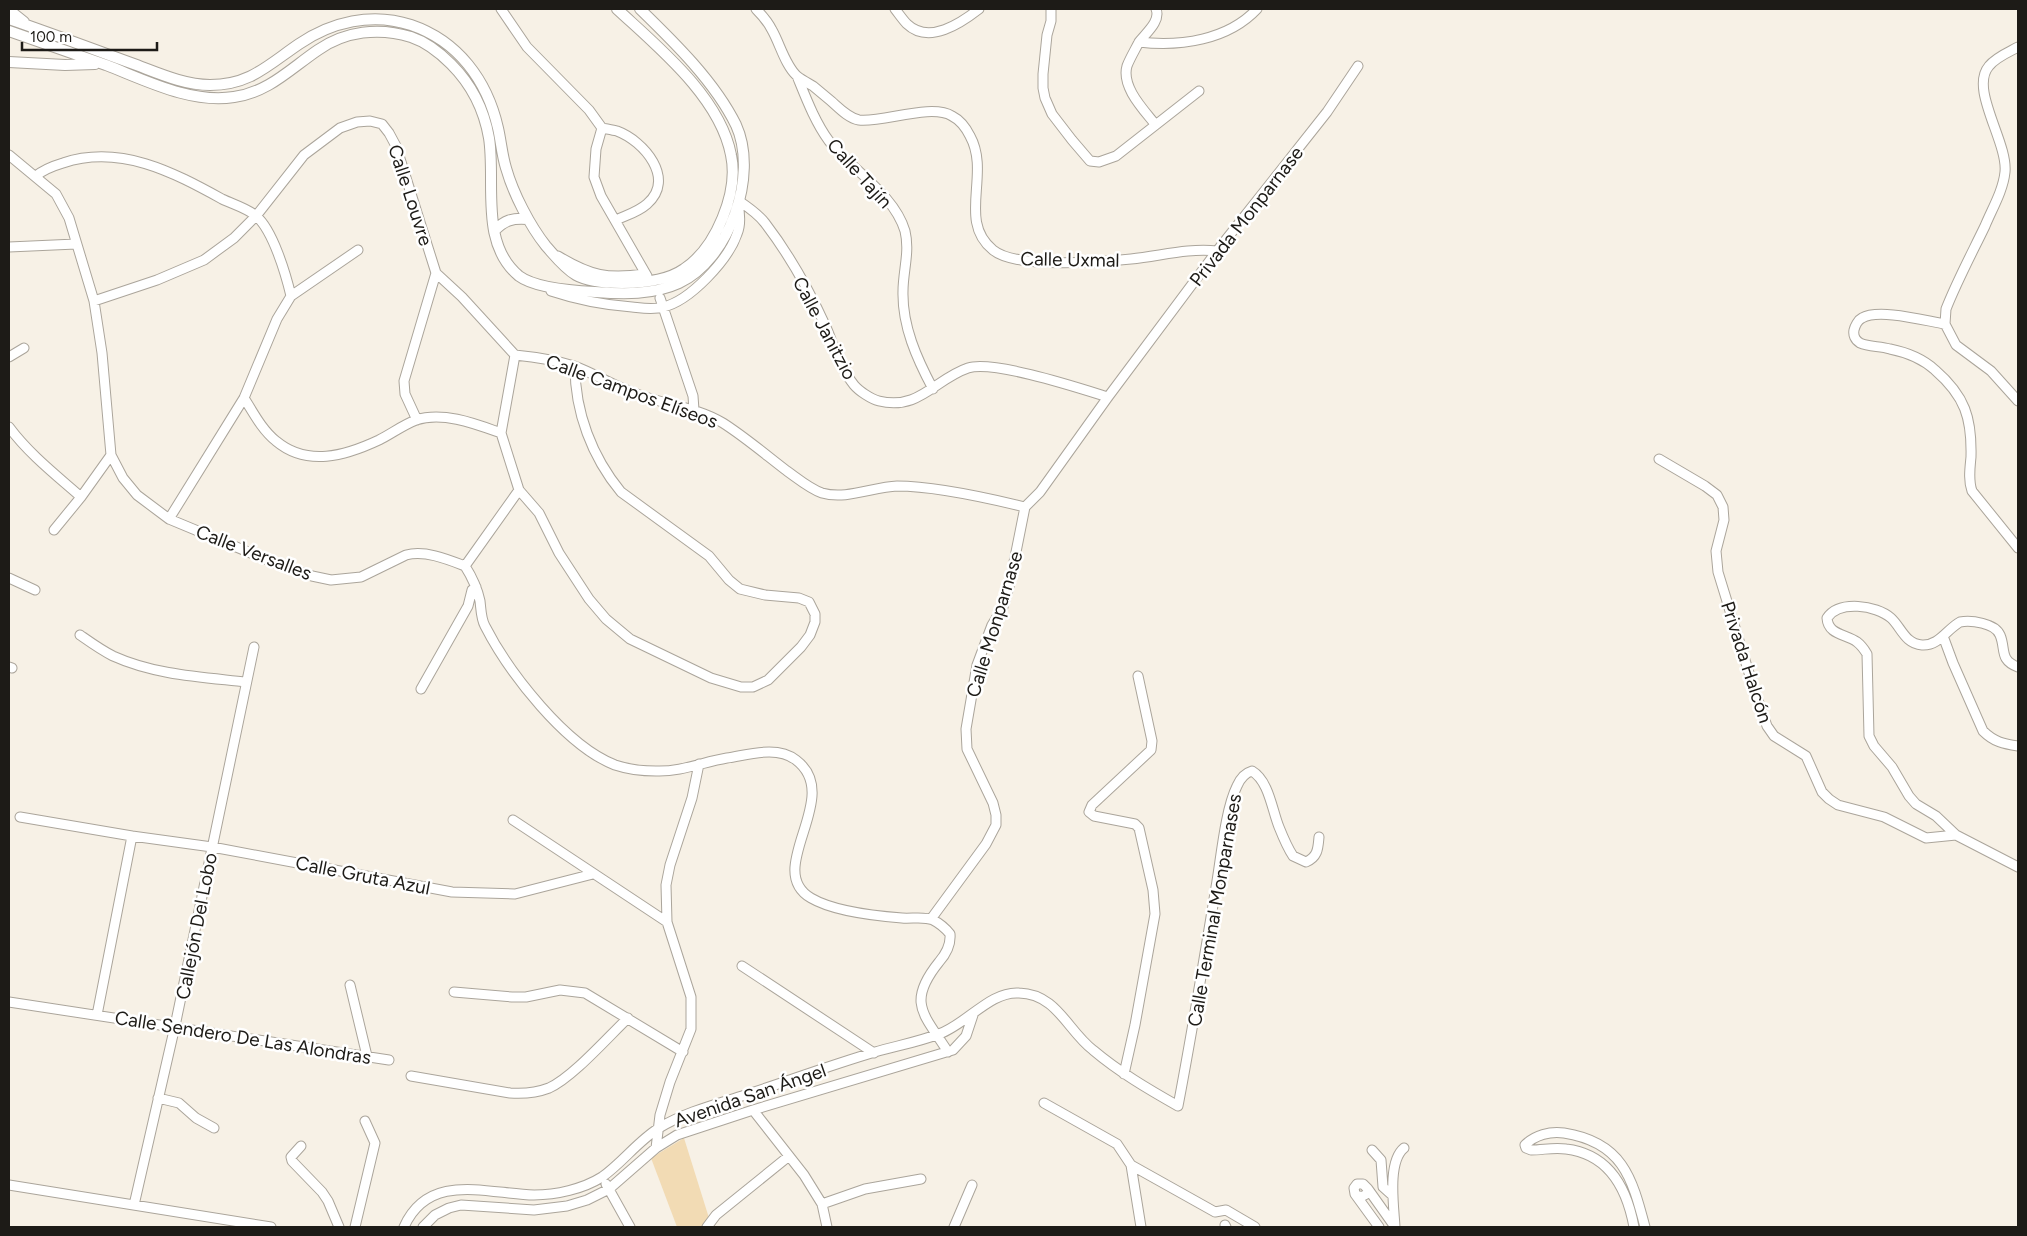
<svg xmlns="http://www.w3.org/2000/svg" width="2027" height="1236" font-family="Figtree,sans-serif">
<rect width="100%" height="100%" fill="#f7f1e6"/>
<path fill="#f2dbb4" d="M684 1138 709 1218 704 1227H677L651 1158Z"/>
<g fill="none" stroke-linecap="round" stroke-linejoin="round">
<g stroke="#aba59b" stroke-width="11">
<path id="minor" d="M501 9 527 47 589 110 602 128C607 129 613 130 617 131 644 141 676 179 647 204 638 212 627 215 616 220
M756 9C762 15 768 22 772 30 780 44 785 65 797 76 802 80 808 83 813 86 819 91 825 96 831 101 839 108 848 118 859 120 882 123 931 103 952 116 960 120 966 128 970 136 991 174 957 221 993 250 1016 269 1100 262 1131 259 1161 256 1187 248 1217 251
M895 9C899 14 903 20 907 24 929 45 961 23 979 9
M1051 9V21L1047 35 1043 74V88L1045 98 1052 114 1072 140 1090 161 1099 162 1116 156 1199 91
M1139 42C1146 33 1161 21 1156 9
M2018 47C2009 52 1996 57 1989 66 1969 89 2008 142 2005 172 2003 191 1992 209 1985 226 1972 253 1957 281 1946 309L1945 324 1956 345 1991 371 2018 401
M797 76C806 98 815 122 829 141 852 170 894 194 905 231 910 252 903 271 903 291 902 326 917 359 933 389
M1155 124C1144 110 1121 87 1127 66 1130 58 1135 50 1139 42 1180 47 1228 40 1257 9
M602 128 596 149 594 177 601 196 647 276
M9 155 56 194 69 218 94 301 102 353 111 455 123 478 137 495 169 519 282 566 312 576 331 580 361 577 406 555C425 550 447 559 465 566 472 577 477 587 480 601 481 609 481 619 485 626 509 673 566 746 615 765 627 769 643 771 656 771 681 772 703 762 727 758 748 755 777 745 796 760 845 797 762 869 811 898 833 911 876 916 902 918 911 919 924 916 933 920 939 923 946 929 950 934 951 945 946 954 939 962 906 1003 924 1014 948 1052
M36 176C44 169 53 166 63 163 120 144 173 172 222 199 232 204 247 208 256 216 273 230 286 275 291 296L277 319 244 398 169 519
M739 201C748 207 758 214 765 223 788 253 810 292 826 327 834 346 841 369 854 385 859 391 871 399 879 401 919 411 935 379 968 368 994 360 1079 388 1108 397
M9 247 76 244
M558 256C591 276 607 279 645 274
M551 291C578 300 604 305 632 307 642 308 653 310 663 307 690 301 728 260 737 234 741 225 740 214 738 204
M291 296 358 250
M660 298 693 396 694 410
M94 301 157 280 204 260 234 238 256 216 304 155 340 128 357 122 370 121 382 124 389 133 396 146 436 273 462 297 515 355 501 433 519 490 539 513 559 553 589 599 606 619 630 639 711 678 741 687H753L768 680 801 647 810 635 815 622V614L809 602 799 598 765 595 740 589 729 580 709 556 621 492C592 457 575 412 575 367
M1945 324C1926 321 1879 308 1862 318 1858 320 1855 326 1854 330 1853 335 1855 340 1860 343 1869 347 1880 346 1890 349 1905 352 1923 359 1935 370 1965 396 1972 418 1971 457 1970 468 1968 480 1972 491L2018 548
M515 355C535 357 555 360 574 366 596 374 615 387 637 394 665 405 697 407 723 423 745 437 766 455 787 471 797 478 810 489 822 493 846 500 873 487 897 486 934 486 988 498 1025 507
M9 357 24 348
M244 398C253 412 262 430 276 441 307 467 345 456 379 440 391 434 403 425 416 420 443 411 476 424 501 433
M417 420 405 394 404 381 436 273
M9 427C29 454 56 475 81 497
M1659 459 1705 486 1717 495 1723 507 1724 520 1716 551 1718 572 1753 686 1767 726 1774 736 1806 756 1822 792 1829 799 1838 805 1884 817 1926 838 1956 835
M54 530 81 497 111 455
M465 566 519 490
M9 578 35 590
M80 635C90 642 101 650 113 656 155 675 201 677 246 682
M1943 636 1953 663 1983 731C1994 742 2004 744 2018 746
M9 667 12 668
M2018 667C1999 660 2006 649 2000 635 1995 623 1971 620 1960 622 1947 629 1939 646 1922 645 1905 644 1901 627 1891 618 1876 605 1839 600 1827 618 1828 635 1846 634 1857 642 1861 645 1864 649 1867 654L1869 736 1874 746 1892 767 1909 796 1916 804 1936 816 1956 835 2018 867
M421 689 468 606 472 590 476 587
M20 817 132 836
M513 820 667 922
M931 919 986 844 996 825V815L993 803 967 749 966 729 977 665 992 625 1003 607 1009 587 1025 507 1040 492 1108 397 1217 251 1327 112 1358 66
M742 966 874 1053
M350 985 367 1056
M454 992 512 997H526L560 990 585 993 683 1052
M9 1002 389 1060
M97 1015 132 836 212 847 452 892 515 894 593 874
M1124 1074 1135 1025 1155 914 1153 890 1139 828 1135 824 1094 816 1089 812 1092 805 1151 750 1152 741 1138 676
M411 1076 510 1093C524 1094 536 1093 549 1088 572 1078 608 1037 628 1018
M158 1098 179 1103 196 1118 214 1128
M1044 1103 1117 1144 1131 1165 1215 1212 1226 1210 1255 1227
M753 1110 804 1175 822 1204 827 1227
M301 1146 291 1157 292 1161 322 1192 328 1201 339 1227
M656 1148 660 1115 670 1082 691 1029V997L667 922 666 885 670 865 692 798 699 764
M1372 1150 1381 1160 1383 1187 1393 1196
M1131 1165 1141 1227
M606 1184 630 1227
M9 1185 271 1227
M1368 1189 1395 1227
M1359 1196C1364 1197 1368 1194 1368 1189L1363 1184H1357L1354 1188 1355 1194 1379 1227
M822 1204 865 1189 921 1179
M134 1205 175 1026 254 647
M1225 1225 1226 1227
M355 1227 375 1143 365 1121
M404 1227C429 1171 488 1194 534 1195 556 1195 583 1189 602 1177 622 1163 638 1141 659 1128 685 1112 717 1104 745 1095 788 1081 831 1065 875 1052 896 1046 918 1042 939 1034 967 1024 990 991 1019 993 1057 994 1067 1030 1093 1050 1119 1072 1148 1089 1178 1106 1192 1033 1204 960 1216 887 1221 859 1225 810 1237 786 1240 779 1245 773 1252 771 1269 781 1272 810 1279 827 1283 837 1287 847 1293 856L1306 862C1318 857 1318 848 1319 837
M423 1227 435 1215 449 1208 461 1205 534 1210 567 1206 587 1200 609 1189 656 1148 677 1135 753 1110 953 1050 966 1036 973 1015
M707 1227 716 1215 789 1156
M954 1227 972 1185
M1395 1227C1394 1207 1387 1162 1404 1148
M1634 1227C1627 1189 1609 1154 1566 1149 1554 1147 1543 1150 1531 1150L1526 1148 1525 1145C1535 1135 1550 1131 1564 1133 1622 1142 1632 1177 1645 1227"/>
</g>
<g stroke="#aba59b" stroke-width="12">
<path id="tertiary" d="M9 10 24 22
M9 19C50 33 90 48 131 63 156 72 183 85 210 85 250 85 268 65 299 44 331 22 372 12 411 25 458 41 487 80 498 128 501 141 502 155 506 168 513 193 530 226 546 246 555 256 564 268 576 275 588 282 608 283 622 283 642 283 667 281 684 269 716 248 739 192 731 155 720 97 658 47 617 9
M9 31C41 42 74 54 106 65 145 80 191 104 234 97 269 92 290 69 318 50 345 31 379 27 411 37 426 42 439 52 451 64 471 84 484 109 489 138 496 182 479 243 519 276 535 288 575 291 595 292 623 294 653 295 679 283 729 260 759 175 736 125 715 82 674 42 640 9
M9 62 65 65 95 64
M494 231C505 220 512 218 527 219"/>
</g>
<use href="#minor" stroke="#fff" stroke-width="9"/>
<use href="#tertiary" stroke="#fff" stroke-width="10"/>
</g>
<g text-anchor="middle" stroke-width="5" stroke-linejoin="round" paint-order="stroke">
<g font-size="19" fill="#1d1b17" stroke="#fff">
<text transform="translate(860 173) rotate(48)" y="7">Calle Tajín</text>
<text transform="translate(411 195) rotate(72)" y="7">Calle Louvre</text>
<text transform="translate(1246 216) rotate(-52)" y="7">Privada Monparnase</text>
<text transform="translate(1070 259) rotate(1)" y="7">Calle Uxmal</text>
<text transform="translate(825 328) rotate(62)" y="7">Calle Janitzio</text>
<text transform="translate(632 391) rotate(20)" y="7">Calle Campos Elíseos</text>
<text transform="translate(254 552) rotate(21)" y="7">Calle Versalles</text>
<text transform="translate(994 624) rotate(-73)" y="7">Calle Monparnase</text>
<text transform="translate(1747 662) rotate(72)" y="7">Privada Halcón</text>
<text transform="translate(363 875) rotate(11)" y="7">Calle Gruta Azul</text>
<text transform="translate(1214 910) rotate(-80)" y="7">Calle Terminal Monparnases</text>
<text transform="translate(196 926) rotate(-79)" y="7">Callejón Del Lobo</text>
<text transform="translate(243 1037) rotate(9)" y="7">Calle Sendero De Las Alondras</text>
<text transform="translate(750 1095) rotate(-19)" y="7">Avenida San Ángel</text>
</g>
</g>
<rect width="2027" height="1236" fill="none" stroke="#1d1b17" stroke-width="20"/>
<path d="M22 42v8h135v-8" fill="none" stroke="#1d1b17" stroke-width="2.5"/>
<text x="30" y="42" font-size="15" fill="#1d1b17" stroke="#ffffff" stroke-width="4" paint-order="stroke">100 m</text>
</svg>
